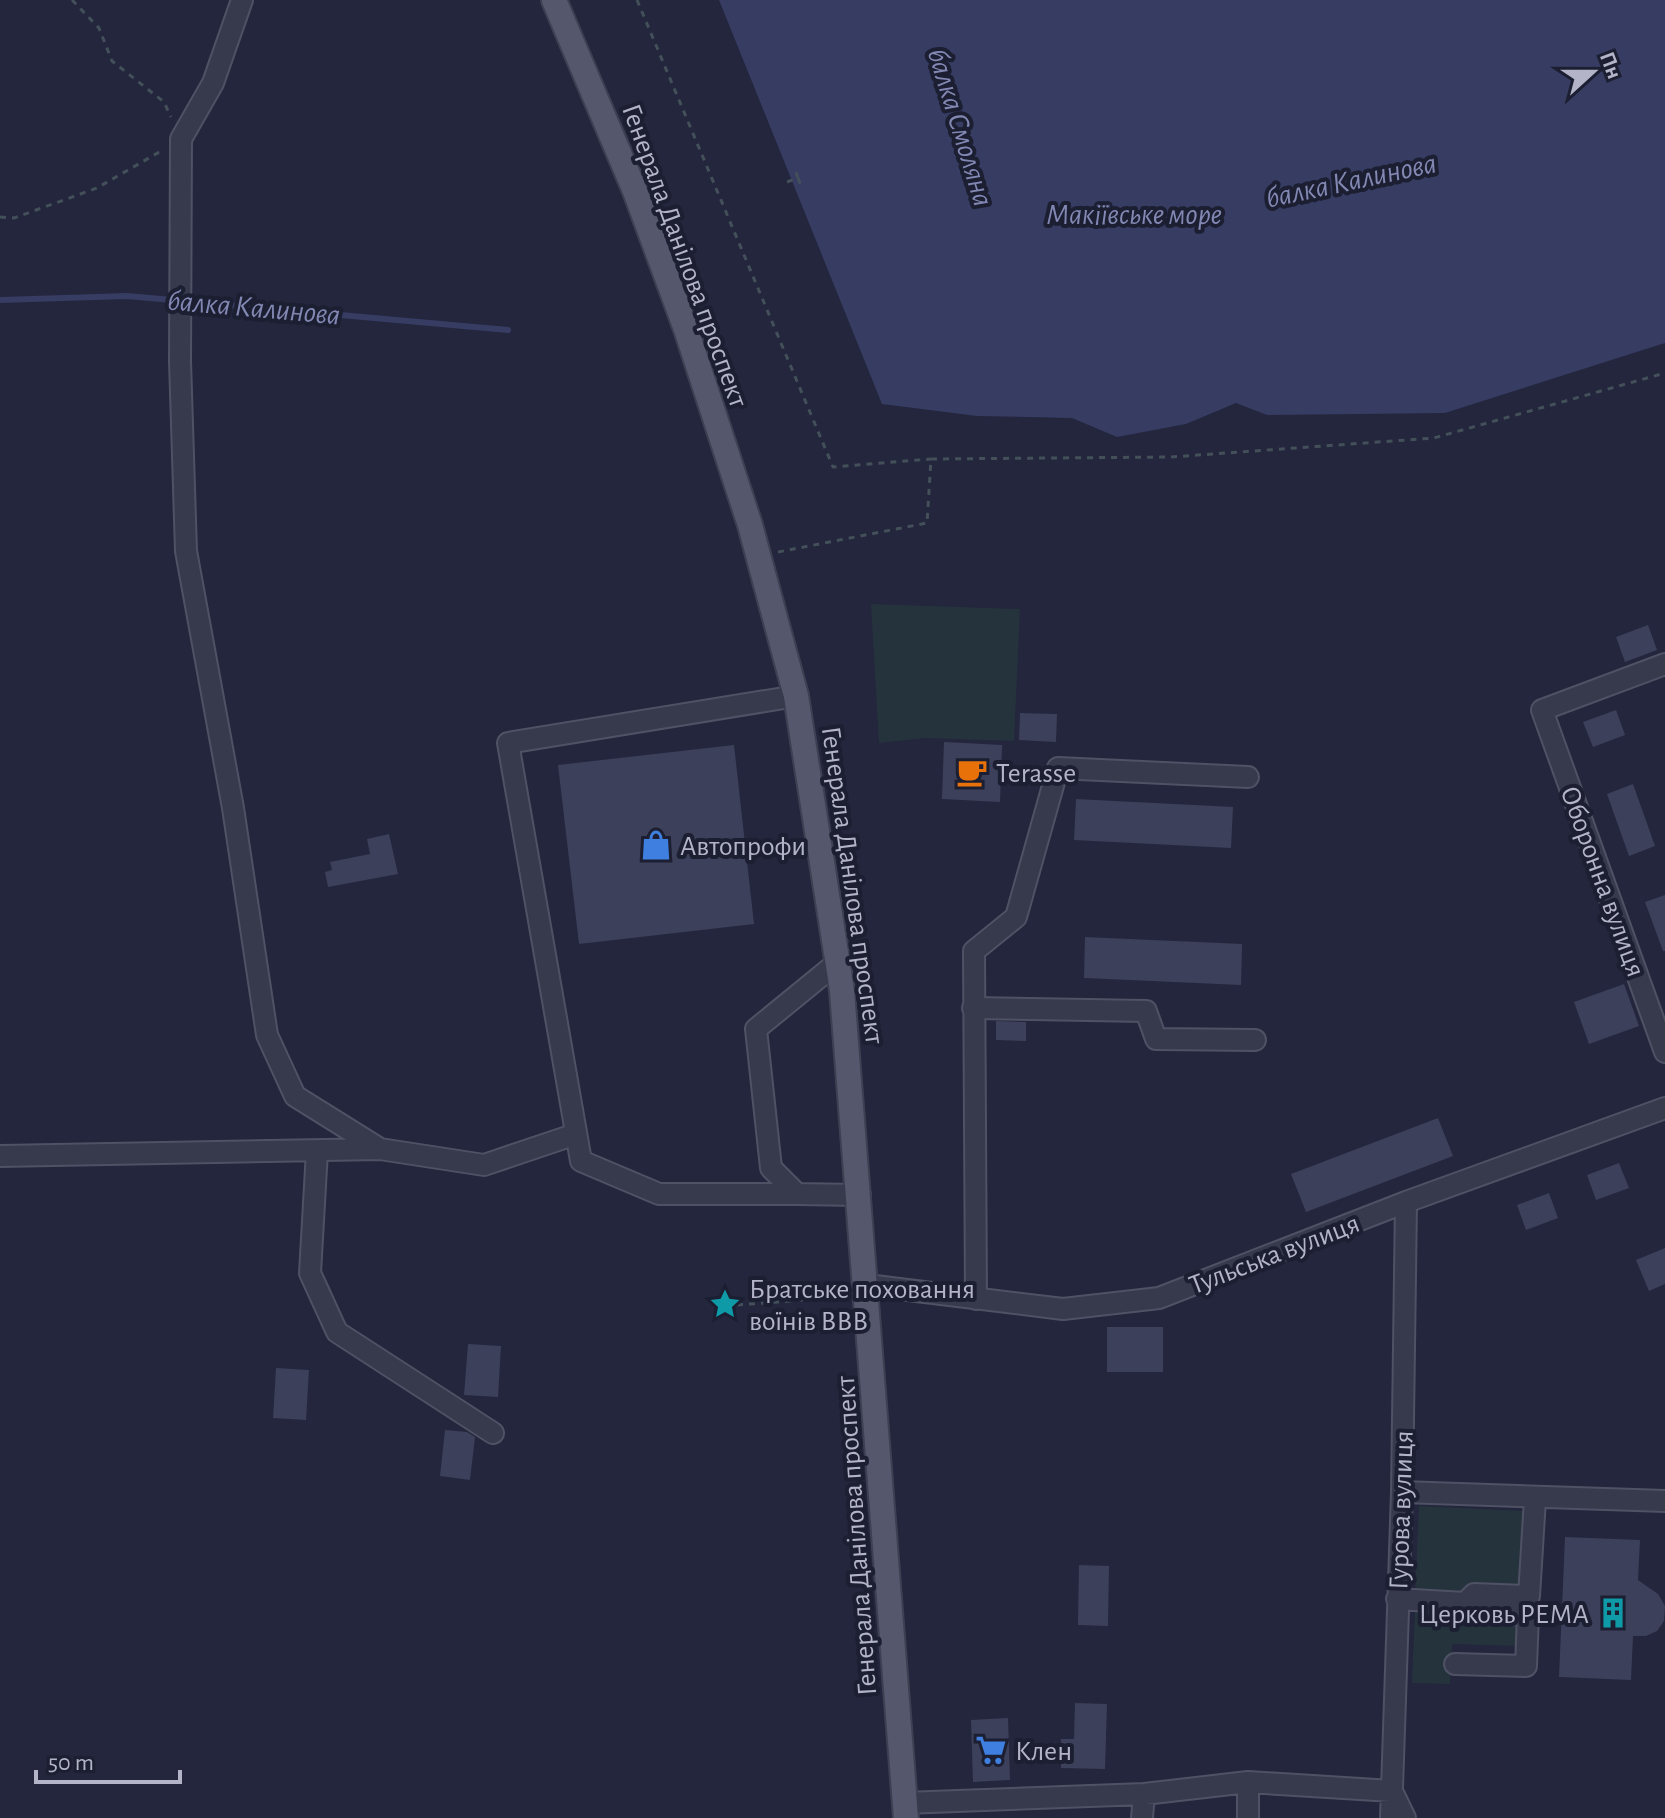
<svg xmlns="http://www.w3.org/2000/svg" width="1665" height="1818" font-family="'Alegreya Sans',sans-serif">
<rect width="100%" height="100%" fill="#23263c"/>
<path fill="#25333d" d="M871 604 1020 609 1014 741 925 738 879 743Z
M1419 1506 1523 1511 1519 1591 1461 1596 1415 1593Z
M1415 1610 1519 1620 1518 1646 1452 1644 1450 1684 1412 1683Z"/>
<path fill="#373c63" d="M719 0H1665V343L1445 413 1267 415 1236 403 1186 424 1117 437 1072 418 977 416 882 404Z"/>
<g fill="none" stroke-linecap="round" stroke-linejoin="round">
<path stroke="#373c63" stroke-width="6" d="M0 300 127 296 508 330"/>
</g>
<path fill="#3d405a" d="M1648 625 1657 650 1625 662 1616 637Z
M1616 710 1625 735 1593 747 1583 722Z
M1020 713 1057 714 1056 742 1019 740Z
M944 742 1002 745 1000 802 942 799Z
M734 745 754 924 579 944 558 765Z
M1633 784 1655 846 1629 856 1607 794Z
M1076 799 1233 807 1231 848 1074 840Z
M389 834 398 874 328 887 325 872 332 870 330 862 370 854 367 839Z
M1665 895V951H1663L1645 902Z
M1085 937 1242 944 1241 985 1084 978Z
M1624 984 1639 1026 1589 1044 1574 1002Z
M996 1021 1026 1022V1041L996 1040Z
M1438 1118 1453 1156 1306 1212 1291 1174Z
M1619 1163 1629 1188 1596 1200 1587 1175Z
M1549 1193 1558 1218 1526 1230 1517 1205Z
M1665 1248V1284L1649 1291 1636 1260Z
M1107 1327H1163V1372H1107Z
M468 1344 501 1346 498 1397 464 1395Z
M276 1368 309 1370 306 1420 273 1418Z
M445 1430 467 1432 475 1437 470 1480 440 1476Z
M1565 1537 1640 1540 1638 1580 1658 1594 1665 1606 1664 1621 1657 1631 1646 1636H1633L1631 1680 1559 1677Z
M1079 1565 1109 1566 1108 1626 1078 1625Z
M1075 1703 1107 1704 1105 1769 1061 1768V1739H1074Z
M1008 1718 1010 1780 973 1782 971 1720Z"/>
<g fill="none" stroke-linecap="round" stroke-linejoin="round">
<g stroke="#4f5164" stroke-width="24">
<path id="minor" d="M242 0 213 83 181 139 180 361 186 551 233 808 267 1035 295 1096 380 1149
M1665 664 1542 710 1665 1052
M796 696 508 743 581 1161 659 1194H797
M838 962 756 1029 771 1168 797 1194 860 1195
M973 1008 1146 1011 1156 1039 1255 1040
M317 1151 310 1273 337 1332 493 1433
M0 1156 380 1149 484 1165 576 1134
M867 1285 1063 1309 1159 1298 1406 1202 1665 1108
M976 1299 974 951 1016 917 1058 768 1248 777
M1402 1492 1665 1501
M1397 1599 1465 1603 1472 1612 1528 1615 1526 1666 1455 1664
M1465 1603 1474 1594 1529 1596 1535 1499
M904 1803 1144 1794 1248 1782 1392 1791 1405 1818
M1142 1818 1144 1794
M1248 1818V1782
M1391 1818 1402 1492 1406 1202"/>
</g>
<g stroke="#3d4052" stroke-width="28">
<path id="major" d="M554 0 635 191 686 329 750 525 796 696 842 991 906 1818"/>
</g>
<path stroke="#43505a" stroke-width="3" stroke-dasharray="6 6" stroke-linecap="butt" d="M72 0 99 28 112 61 164 102 171 117
M637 0 833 467 931 459
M798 178 801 186
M787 182 798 178 795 170
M0 217 14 218 97 188 161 151
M778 552 927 523 931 459 1171 457 1434 438 1665 373
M737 1305 845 1297"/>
<use href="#minor" stroke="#373a4c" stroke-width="20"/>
<use href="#major" stroke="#55586c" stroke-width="24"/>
</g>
<defs>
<g id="cafe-bare" transform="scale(2.4)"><path d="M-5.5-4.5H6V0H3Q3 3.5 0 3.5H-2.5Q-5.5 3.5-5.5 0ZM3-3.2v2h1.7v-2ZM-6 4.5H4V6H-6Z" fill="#e8710a" stroke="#1c1f31" stroke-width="2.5" paint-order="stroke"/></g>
<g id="shop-bare" transform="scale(2.4)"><path d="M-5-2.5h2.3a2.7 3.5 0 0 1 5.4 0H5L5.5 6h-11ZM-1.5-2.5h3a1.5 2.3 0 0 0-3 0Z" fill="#3f7fe0" stroke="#1c1f31" stroke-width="2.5" paint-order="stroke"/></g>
<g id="sight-bare" transform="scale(2.4)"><path d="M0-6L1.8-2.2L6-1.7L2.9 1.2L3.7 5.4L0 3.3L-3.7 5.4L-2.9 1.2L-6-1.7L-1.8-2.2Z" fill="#0f9aa8" stroke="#1c1f31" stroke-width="2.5" paint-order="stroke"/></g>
<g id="building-bare" transform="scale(2.4)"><path d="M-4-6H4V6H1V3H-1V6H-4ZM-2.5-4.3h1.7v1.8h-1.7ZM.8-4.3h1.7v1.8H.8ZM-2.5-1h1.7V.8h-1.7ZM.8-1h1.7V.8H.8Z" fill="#0f9aa8" stroke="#1c1f31" stroke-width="2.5" paint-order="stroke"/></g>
<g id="supermarket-bare" transform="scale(2.4)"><path d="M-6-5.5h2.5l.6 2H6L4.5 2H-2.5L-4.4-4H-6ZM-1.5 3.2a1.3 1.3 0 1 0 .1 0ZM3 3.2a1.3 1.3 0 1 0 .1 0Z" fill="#3f7fe0" stroke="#1c1f31" stroke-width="2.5" paint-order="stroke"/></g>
</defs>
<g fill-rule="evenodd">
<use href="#cafe-bare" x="972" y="772"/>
<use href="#shop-bare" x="656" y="845"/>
<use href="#sight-bare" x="725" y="1304"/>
<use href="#building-bare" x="1613" y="1613"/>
<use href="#supermarket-bare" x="991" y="1750"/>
</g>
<g text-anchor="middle" stroke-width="8" stroke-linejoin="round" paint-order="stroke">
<g font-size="28" fill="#b3b4c8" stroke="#1c1f31">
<text transform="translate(686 255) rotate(70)" y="10">Генерала Данілова проспект</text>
<text transform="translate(1604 881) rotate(70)" y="10">Оборонна вулиця</text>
<text transform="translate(854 885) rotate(82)" y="10">Генерала Данілова проспект</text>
<text transform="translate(1274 1253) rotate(-21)" y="10">Тульська вулиця</text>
<text transform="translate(1400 1510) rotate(-88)" y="10">Гурова вулиця</text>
<text transform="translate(855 1536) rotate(-94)" y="10">Генерала Данілова проспект</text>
</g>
<g font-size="28" fill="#b3b4c8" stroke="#1c1f31" text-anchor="start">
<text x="996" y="782">Terasse</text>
<text x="680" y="855">Автопрофи</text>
<text x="749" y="1298">Братське поховання<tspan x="749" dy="32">воїнів ВВВ</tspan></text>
<text x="1589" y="1623" text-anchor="end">Церковь РЕМА</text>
<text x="1015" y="1760">Клен</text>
</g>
<g font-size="30" font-style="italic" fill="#8288b3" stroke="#1c1f31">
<text transform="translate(961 127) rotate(73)" y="10">балка Смоляна</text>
<text transform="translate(1351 180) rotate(-12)" y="10">балка Калинова</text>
<text x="1134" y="224">Макіївське море</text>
<text transform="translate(254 307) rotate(5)" y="10">балка Калинова</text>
</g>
</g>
<g transform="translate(1593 72) rotate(69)" stroke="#1c1f31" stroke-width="6" paint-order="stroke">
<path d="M0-6L14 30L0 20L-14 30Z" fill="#b3b4c8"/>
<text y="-12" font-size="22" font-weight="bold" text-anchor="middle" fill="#b3b4c8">Пн</text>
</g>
<path d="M36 1770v12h144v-12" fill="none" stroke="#b3b4c8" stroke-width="4"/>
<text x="48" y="1770" font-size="24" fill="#b3b4c8" stroke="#1c1f31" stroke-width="6" paint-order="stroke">50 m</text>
</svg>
